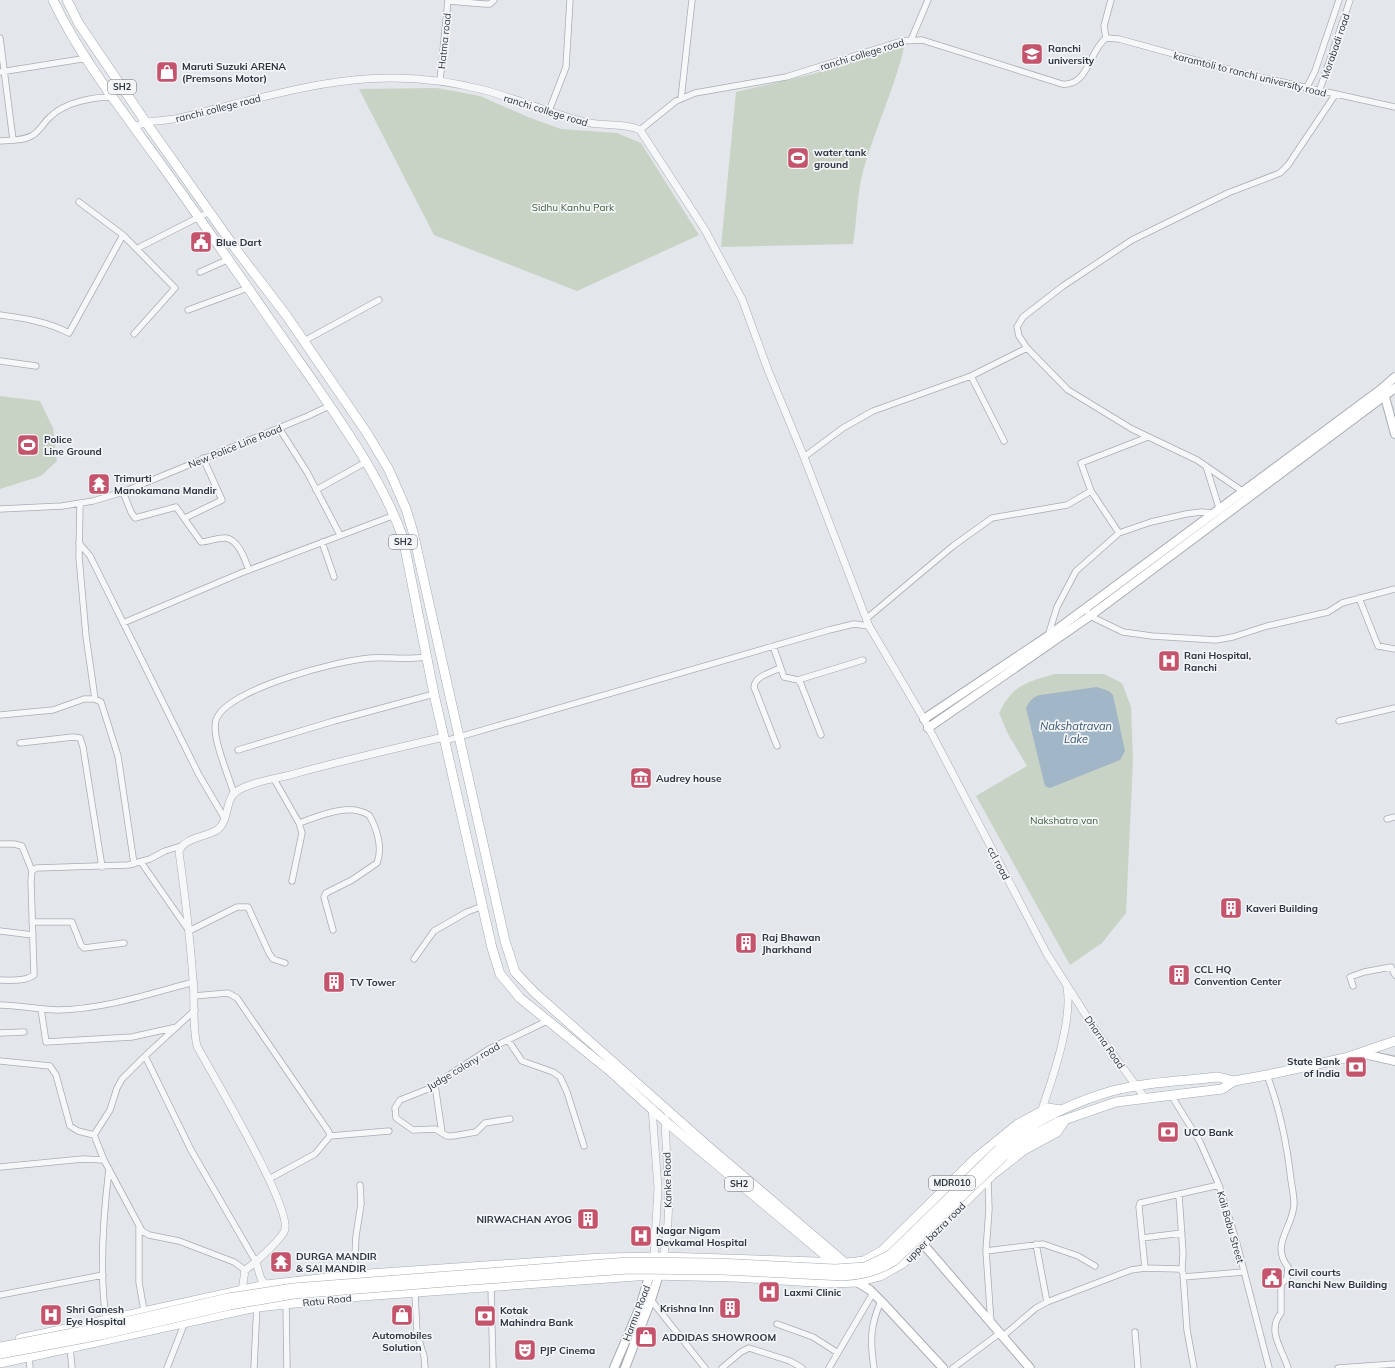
<svg xmlns="http://www.w3.org/2000/svg" width="1395" height="1368" font-family="Mulish,sans-serif">
<rect width="100%" height="100%" fill="#e3e6ea"/>
<path fill="#c9d3c5" d="M905 43C896 86 875 128 863 171 857 194 857 221 853 244L721 247 736 92 813 74Z
M437 88 480 96 528 117 561 129 617 133 641 143 699 235 577 291 434 235 359 89Z
M0 396 40 401 53 428 57 461 41 476 0 489Z
M1055 674H1104L1122 683 1131 707 1133 760 1126 913 1102 943 1070 965 976 796 1027 766 1008 734 999 713C1013 685 1026 682 1055 674Z"/>
<path fill="#a1b6c7" d="M1097 687 1109 691 1113 695 1125 751 1120 760 1050 788 1045 786 1026 708C1030 701 1032 697 1040 695Z"/>
<g fill="none" stroke-linecap="round" stroke-linejoin="round">
<g stroke="#a8adb4" stroke-width="7">
<path id="minor" d="M448 1 485 4H490L494 0
M0 38 13 140
M1106 38 1119 39 1250 75 1395 107
M1106 38 1104 26 1111 0
M911 40 928 0
M0 72 88 58
M440 81 448 0
M1306 89 1315 71 1339 0
M1319 92 1350 0
M681 99 692 0
M549 111 566 67 570 0
M640 130 676 101 695 93 786 77 902 41 922 40 1062 84C1088 87 1089 51 1106 38
M0 141C11 140 24 141 33 135 40 131 44 122 50 117 65 102 93 97 113 97
M79 202 123 235 175 288 134 334
M138 248 209 212
M200 272 227 260
M188 310 248 288
M0 315C24 318 48 322 69 333L123 235
M304 341 379 300
M1027 348 1019 336 1017 327 1023 317 1063 286 1132 240 1228 193 1280 173 1288 165 1335 95
M0 361 36 366
M971 376 1004 441
M279 428 307 472 340 535
M804 457 843 428 873 411 971 376 1027 348 1068 390 1132 429 1197 460 1245 493
M1206 466 1220 511
M316 490 366 462
M123 492 131 512 135 518 176 507 201 542C209 542 218 537 226 538 239 540 245 560 249 570
M80 503 79 557 86 636 95 699
M0 509 62 506 93 501 123 492 308 416 329 406
M185 518 222 500 203 458
M1119 533 1091 491 1081 463 1148 437
M322 542 334 577
M79 543 90 556 96 568 199 775 225 819
M1359 598 1378 646 1395 649
M1086 609 1090 616 1123 632 1152 636 1216 640 1233 637 1267 626 1328 612 1342 603 1395 589
M866 619 953 546 992 518 1067 505 1091 491
M123 623 241 573 395 515
M1048 636 1057 607 1076 571 1119 533 1151 522 1186 514 1201 512 1215 513
M773 646 784 677 798 680 801 684 821 735
M798 680 863 660
M0 715 53 710 84 699H95L101 702 118 756 134 864
M1339 721 1395 708
M445 741 829 630 854 624 869 626
M20 743 73 737 80 738 83 747 102 867
M777 746 754 687C755 676 770 673 780 668
M238 750 334 721 434 694
M274 779 299 823 302 833 292 881
M234 794C229 776 211 737 216 720 226 689 340 660 371 658 389 657 407 660 426 657
M1387 819 1395 817
M299 823C320 816 348 802 369 815 377 828 383 849 377 863L352 880 326 893 324 897 333 930
M0 844H14L22 846 32 871
M141 862 189 931 237 907H248L269 953 273 959 285 963
M32 922H72L81 945 84 948 124 943
M0 931 33 935
M414 959 434 931 467 912 483 906
M0 980C11 980 24 982 34 975L31 881 32 871 36 868 128 865 150 859 165 851 181 846
M1353 986 1350 977 1364 972 1391 967 1395 975
M194 996 228 993 237 998 329 1132 330 1136 315 1154 269 1179
M0 1005C20 1005 39 1010 58 1010 105 1009 149 994 194 982
M41 1009 46 1042 132 1037 177 1027
M195 1010 145 1056 122 1079 117 1088 110 1110 94 1135 104 1160 142 1231 149 1235 179 1241 234 1262 245 1270
M0 1033 24 1032
M508 1040 522 1061 553 1072 560 1077 567 1092 584 1146
M145 1056 191 1150 256 1262
M0 1061 50 1066 56 1075 70 1126 78 1131 94 1135
M1267 1075C1280 1109 1287 1144 1291 1180 1292 1187 1294 1196 1294 1204 1293 1228 1270 1244 1288 1267L1287 1278 1281 1285V1313C1266 1331 1283 1350 1288 1368
M435 1085 442 1133
M1171 1095 1200 1142 1219 1185 1236 1240 1269 1368
M510 1119 485 1123 476 1132 453 1136H447L435 1129 413 1130 396 1118 395 1108 400 1100 428 1089 489 1049 547 1021
M330 1136 389 1131
M0 1167 83 1159 104 1160
M988 1179 989 1209 986 1251 991 1323
M1179 1195 1183 1253 1182 1270
M139 1225V1282L144 1311
M1142 1238 1182 1233
M1036 1244 1047 1302
M986 1251 1043 1244 1078 1256 1095 1266
M1145 1268 1139 1207 1140 1203 1219 1185
M354 1275 356 1236 361 1204 360 1185
M1183 1277 1244 1272
M491 1286 493 1368
M415 1293 417 1334 424 1356 425 1368
M0 1295 103 1275
M651 1300 705 1368
M286 1302 287 1368
M106 1319C99 1271 103 1218 109 1169
M777 1324 813 1337 838 1353
M1135 1332 1138 1368
M1003 1336 1036 1308 1047 1302 1131 1270 1145 1268 1180 1269 1183 1273 1187 1330 1194 1368
M70 1347 72 1368
M29 1356 30 1368
M167 1368 185 1322
M254 1368 257 1304
M722 1368 741 1352 749 1348 790 1361 802 1368
M829 1368 873 1293
M874 1368C870 1341 870 1326 881 1301
M953 1368 1000 1333
M1338 1368 1395 1364"/>
</g>
<g stroke="#a8adb4" stroke-width="8">
<path id="tertiary" d="M135 127C147 120 153 122 166 120 184 118 202 112 219 108 313 84 386 64 484 90 517 99 548 112 581 121 600 127 623 122 640 130L705 230 742 299 768 370 804 457 869 626 924 719 1047 954 1094 1028 1145 1098
M652 1108 658 1188 654 1257
M1041 1112C1052 1080 1073 1020 1067 988
M256 1262 261 1279 266 1285
M662 1262C674 1216 666 1165 665 1118
M242 1291 245 1270C253 1265 284 1237 285 1229 290 1204 213 1076 197 1046 192 1025 195 1002 193 980 190 937 185 895 179 852 184 837 204 838 217 830 230 821 224 800 237 791 252 782 273 779 290 775 341 761 392 749 444 737"/>
</g>
<g stroke="#a8adb4" stroke-width="10">
<path id="secondary" d="M1383 393 1385 397 1395 434
M924 719 1048 636 1380 390 1395 377
M928 728 1090 616 1395 388
M1360 1053 1395 1061
M924 1245 1030 1368
M857 1282 870 1290 881 1301 943 1368
M614 1368 640 1307 651 1270
M625 1368 651 1300 659 1274"/>
</g>
<g stroke="#a3abb5" stroke-width="10">
<path id="primary" d="M53 0C81 59 125 114 163 167 212 235 258 303 306 371 342 424 381 477 403 538L434 694 492 948 500 974 520 998 610 1071 665 1121 857 1282
M67 0 79 24 145 121 235 248 286 315 367 433 389 470 406 509 413 532 505 941 515 972 535 993 709 1147 865 1280
M999 1149C1033 1122 1070 1103 1112 1091 1146 1082 1183 1081 1218 1077L1234 1081 1267 1075 1345 1058 1395 1041
M1004 1156 1021 1142 1058 1122 1116 1102 1222 1089 1234 1081
M20 1339 266 1285 354 1275 601 1258 663 1257 847 1263 864 1261 882 1251 976 1158 1018 1124 1048 1108 1061 1110
M0 1363 257 1307 362 1296 650 1275 734 1277 831 1283 857 1282 880 1276 903 1263 992 1175 1024 1150 1057 1132 1065 1120"/>
</g>
<use href="#minor" stroke="#f6f7f9" stroke-width="5.5"/>
<use href="#tertiary" stroke="#f6f7f9" stroke-width="7"/>
<use href="#secondary" stroke="#fff" stroke-width="8"/>
<use href="#primary" stroke="#fff" stroke-width="9"/>
<g stroke="#a3abb5" stroke-width="10" stroke-linecap="butt">
<path id="primary-bridge" d="M0 1347 99 1328 228 1298 293 1288 628 1262 718 1263 835 1269 865 1267 890 1255 999 1149
M0 1354 101 1335 230 1305 294 1294 459 1281 629 1269 722 1270 843 1276C862 1275 878 1271 894 1261L1004 1156"/>
</g>
<use href="#primary-bridge" stroke="#fff" stroke-width="9"/>
</g>
<defs>
<g id="university-square" transform="scale(1.15)"><rect x="-9" y="-9" width="18" height="18" rx="4" fill="#c4536c" stroke="#f3f5f7"/><path d="M0-5L7-2L0 1L-7-2ZM-4 1L0 2.5L4 1V4Q0 6-4 4Z" fill="#fff"/></g>
<g id="shop-square" transform="scale(1.15)"><rect x="-9" y="-9" width="18" height="18" rx="4" fill="#c4536c" stroke="#f3f5f7"/><path d="M-5-2.5h2.3a2.7 3.5 0 0 1 5.4 0H5L5.5 6h-11ZM-1.5-2.5h3a1.5 2.3 0 0 0-3 0Z" fill="#fff"/></g>
<g id="stadium-square" transform="scale(1.15)"><rect x="-9" y="-9" width="18" height="18" rx="4" fill="#c4536c" stroke="#f3f5f7"/><path d="M0-5a6.5 5 0 1 0 0 10a6.5 5 0 1 0 0-10ZM-3.5-1.8h7v3.6h-7Z" fill="#fff"/></g>
<g id="civic-square" transform="scale(1.15)"><rect x="-9" y="-9" width="18" height="18" rx="4" fill="#c4536c" stroke="#f3f5f7"/><path d="M-.6-6.5H3V-4.5H.6V-3L4-1V1h2V6H-6V1h2V-1L-.6-3ZM-1.2 2.5V6h2.4V2.5Z" fill="#fff"/></g>
<g id="temple-square" transform="scale(1.15)"><rect x="-9" y="-9" width="18" height="18" rx="4" fill="#c4536c" stroke="#f3f5f7"/><path d="M0-6L5-2H3V0L6.5 2.5H4V6H1.5V3h-3V6H-4V2.5H-6.5L-3 0V-2H-5Z" fill="#fff"/></g>
<g id="hospital-square" transform="scale(1.15)"><rect x="-9" y="-9" width="18" height="18" rx="4" fill="#c4536c" stroke="#f3f5f7"/><path d="M-5-5h3v3.5h4V-5h3V5h-3V1.5h-4V5h-3Z" fill="#fff"/></g>
<g id="museum-square" transform="scale(1.15)"><rect x="-9" y="-9" width="18" height="18" rx="4" fill="#c4536c" stroke="#f3f5f7"/><path d="M0-6L6-3V-2H-6V-3ZM-5-1h2V3h-2ZM-1-1h2V3h-2ZM3-1h2V3H3ZM-6 4H6V6H-6Z" fill="#fff"/></g>
<g id="building-square" transform="scale(1.15)"><rect x="-9" y="-9" width="18" height="18" rx="4" fill="#c4536c" stroke="#f3f5f7"/><path d="M-4-6H4V6H1V3H-1V6H-4ZM-2.5-4.3h1.7v1.8h-1.7ZM.8-4.3h1.7v1.8H.8ZM-2.5-1h1.7V.8h-1.7ZM.8-1h1.7V.8H.8Z" fill="#fff"/></g>
<g id="bank-square" transform="scale(1.15)"><rect x="-9" y="-9" width="18" height="18" rx="4" fill="#c4536c" stroke="#f3f5f7"/><path d="M-6-4H6V4H-6ZM0-2.3a2.3 2.3 0 1 0 0 4.6a2.3 2.3 0 1 0 0-4.6Z" fill="#fff"/></g>
<g id="theatre-square" transform="scale(1.15)"><rect x="-9" y="-9" width="18" height="18" rx="4" fill="#c4536c" stroke="#f3f5f7"/><path d="M-5-5.5Q0-4 5-5.5V0Q5 5 0 6Q-5 5-5 0ZM-3.3-2.5H-1v1.5H-3.3ZM1-2.5H3.3v1.5H1ZM-2.8 1Q0 5.5 2.8 1Z" fill="#fff"/></g>
</defs>
<g fill-rule="evenodd">
<use href="#university-square" x="1032" y="54"/>
<use href="#shop-square" x="167" y="72"/>
<use href="#stadium-square" x="798" y="158"/>
<use href="#civic-square" x="201" y="242"/>
<use href="#stadium-square" x="28" y="445"/>
<use href="#temple-square" x="99" y="484"/>
<use href="#hospital-square" x="1169" y="661"/>
<use href="#museum-square" x="641" y="778"/>
<use href="#building-square" x="1231" y="908"/>
<use href="#building-square" x="746" y="943"/>
<use href="#building-square" x="1179" y="975"/>
<use href="#building-square" x="334" y="982"/>
<use href="#bank-square" x="1356" y="1067"/>
<use href="#bank-square" x="1168" y="1132"/>
<use href="#building-square" x="588" y="1219"/>
<use href="#hospital-square" x="641" y="1236"/>
<use href="#temple-square" x="281" y="1262"/>
<use href="#civic-square" x="1272" y="1278"/>
<use href="#hospital-square" x="769" y="1292"/>
<use href="#building-square" x="730" y="1308"/>
<use href="#hospital-square" x="51" y="1315"/>
<use href="#shop-square" x="402" y="1315"/>
<use href="#bank-square" x="485" y="1316"/>
<use href="#shop-square" x="646" y="1337"/>
<use href="#theatre-square" x="525" y="1350"/>
</g>
<g text-anchor="middle" stroke-width="3.5" stroke-linejoin="round" paint-order="stroke">
<g fill="#f3f5f7" stroke="#686f78" stroke-width="1">
<rect x="108" y="80" width="28" height="14" rx="3"/>
<rect x="389" y="535" width="28" height="14" rx="3"/>
<rect x="929" y="1176" width="46" height="14" rx="3"/>
<rect x="725" y="1177" width="28" height="14" rx="3"/>
</g>
<g font-size="9" font-weight="bold" fill="#2c3541">
<text x="122" y="90">SH2</text>
<text x="403" y="545">SH2</text>
<text x="952" y="1186">MDR010</text>
<text x="739" y="1187">SH2</text>
</g>
<g font-size="10" fill="#2c3541" stroke="#f3f5f7">
<text transform="translate(444 41) rotate(-84)" y="4">Hatma road</text>
<text transform="translate(1335 46) rotate(-71)" y="4">Morabadi road</text>
<text transform="translate(862 54) rotate(-17)" y="4">ranchi college road</text>
<text transform="translate(1250 74) rotate(14)" y="4">karamtoli to ranchi university road</text>
<text transform="translate(218 108) rotate(-14)" y="4">ranchi college road</text>
<text transform="translate(546 110) rotate(17)" y="4">ranchi college road</text>
<text transform="translate(235 446) rotate(-22)" y="4">New Police Line Road</text>
<text transform="translate(999 863) rotate(62)" y="4">ccl road</text>
<text transform="translate(1105 1042) rotate(55)" y="4">Dharna Road</text>
<text transform="translate(463 1066) rotate(-31)" y="4">Judge colony road</text>
<text transform="translate(667 1180) rotate(-91)" y="4">Kanke Road</text>
<text transform="translate(1231 1227) rotate(74)" y="4">Kali Babu Street</text>
<text transform="translate(935 1232) rotate(-45)" y="4">upper bazra road</text>
<text transform="translate(327 1300) rotate(-6)" y="4">Ratu Road</text>
<text transform="translate(636 1313) rotate(-69)" y="4">Harmu Road</text>
</g>
<g font-size="10" font-weight="bold" fill="#2c3541" stroke="#f3f5f7" text-anchor="start">
<text x="1048" y="52">Ranchi<tspan x="1048" dy="12">university</tspan></text>
<text x="182" y="70">Maruti Suzuki ARENA<tspan x="182" dy="12">(Premsons Motor)</tspan></text>
<text x="814" y="156">water tank<tspan x="814" dy="12">ground</tspan></text>
<text x="216" y="246">Blue Dart</text>
<text x="44" y="443">Police<tspan x="44" dy="12">Line Ground</tspan></text>
<text x="114" y="482">Trimurti<tspan x="114" dy="12">Manokamana Mandir</tspan></text>
<text x="1184" y="659">Rani Hospital,<tspan x="1184" dy="12">Ranchi</tspan></text>
<text x="656" y="782">Audrey house</text>
<text x="1246" y="912">Kaveri Building</text>
<text x="762" y="941">Raj Bhawan<tspan x="762" dy="12">Jharkhand</tspan></text>
<text x="1194" y="973">CCL HQ<tspan x="1194" dy="12">Convention Center</tspan></text>
<text x="350" y="986">TV Tower</text>
<text x="1340" y="1065" text-anchor="end">State Bank<tspan x="1340" dy="12">of India</tspan></text>
<text x="1184" y="1136">UCO Bank</text>
<text x="572" y="1223" text-anchor="end">NIRWACHAN AYOG</text>
<text x="656" y="1234">Nagar Nigam<tspan x="656" dy="12">Devkamal Hospital</tspan></text>
<text x="296" y="1260">DURGA MANDIR<tspan x="296" dy="12">&amp; SAI MANDIR</tspan></text>
<text x="1288" y="1276">Civil courts<tspan x="1288" dy="12">Ranchi New Building</tspan></text>
<text x="784" y="1296">Laxmi Clinic</text>
<text x="714" y="1312" text-anchor="end">Krishna Inn</text>
<text x="66" y="1313">Shri Ganesh<tspan x="66" dy="12">Eye Hospital</tspan></text>
<text x="500" y="1314">Kotak<tspan x="500" dy="12">Mahindra Bank</tspan></text>
<text x="402" y="1339" text-anchor="middle">Automobiles<tspan x="402" dy="12">Solution</tspan></text>
<text x="662" y="1341">ADDIDAS SHOWROOM</text>
<text x="540" y="1354">PJP Cinema</text>
</g>
<g font-size="10" fill="#435b3b" stroke="#f3f5f7">
<text x="573" y="211">Sidhu Kanhu Park</text>
<text x="1064" y="824">Nakshatra van</text>
</g>
<g font-size="11" font-style="italic" fill="#395672" stroke="#f3f5f7">
<text x="1076" y="730">Nakshatravan<tspan x="1076" dy="13">Lake</tspan></text>
</g>
</g>
</svg>
